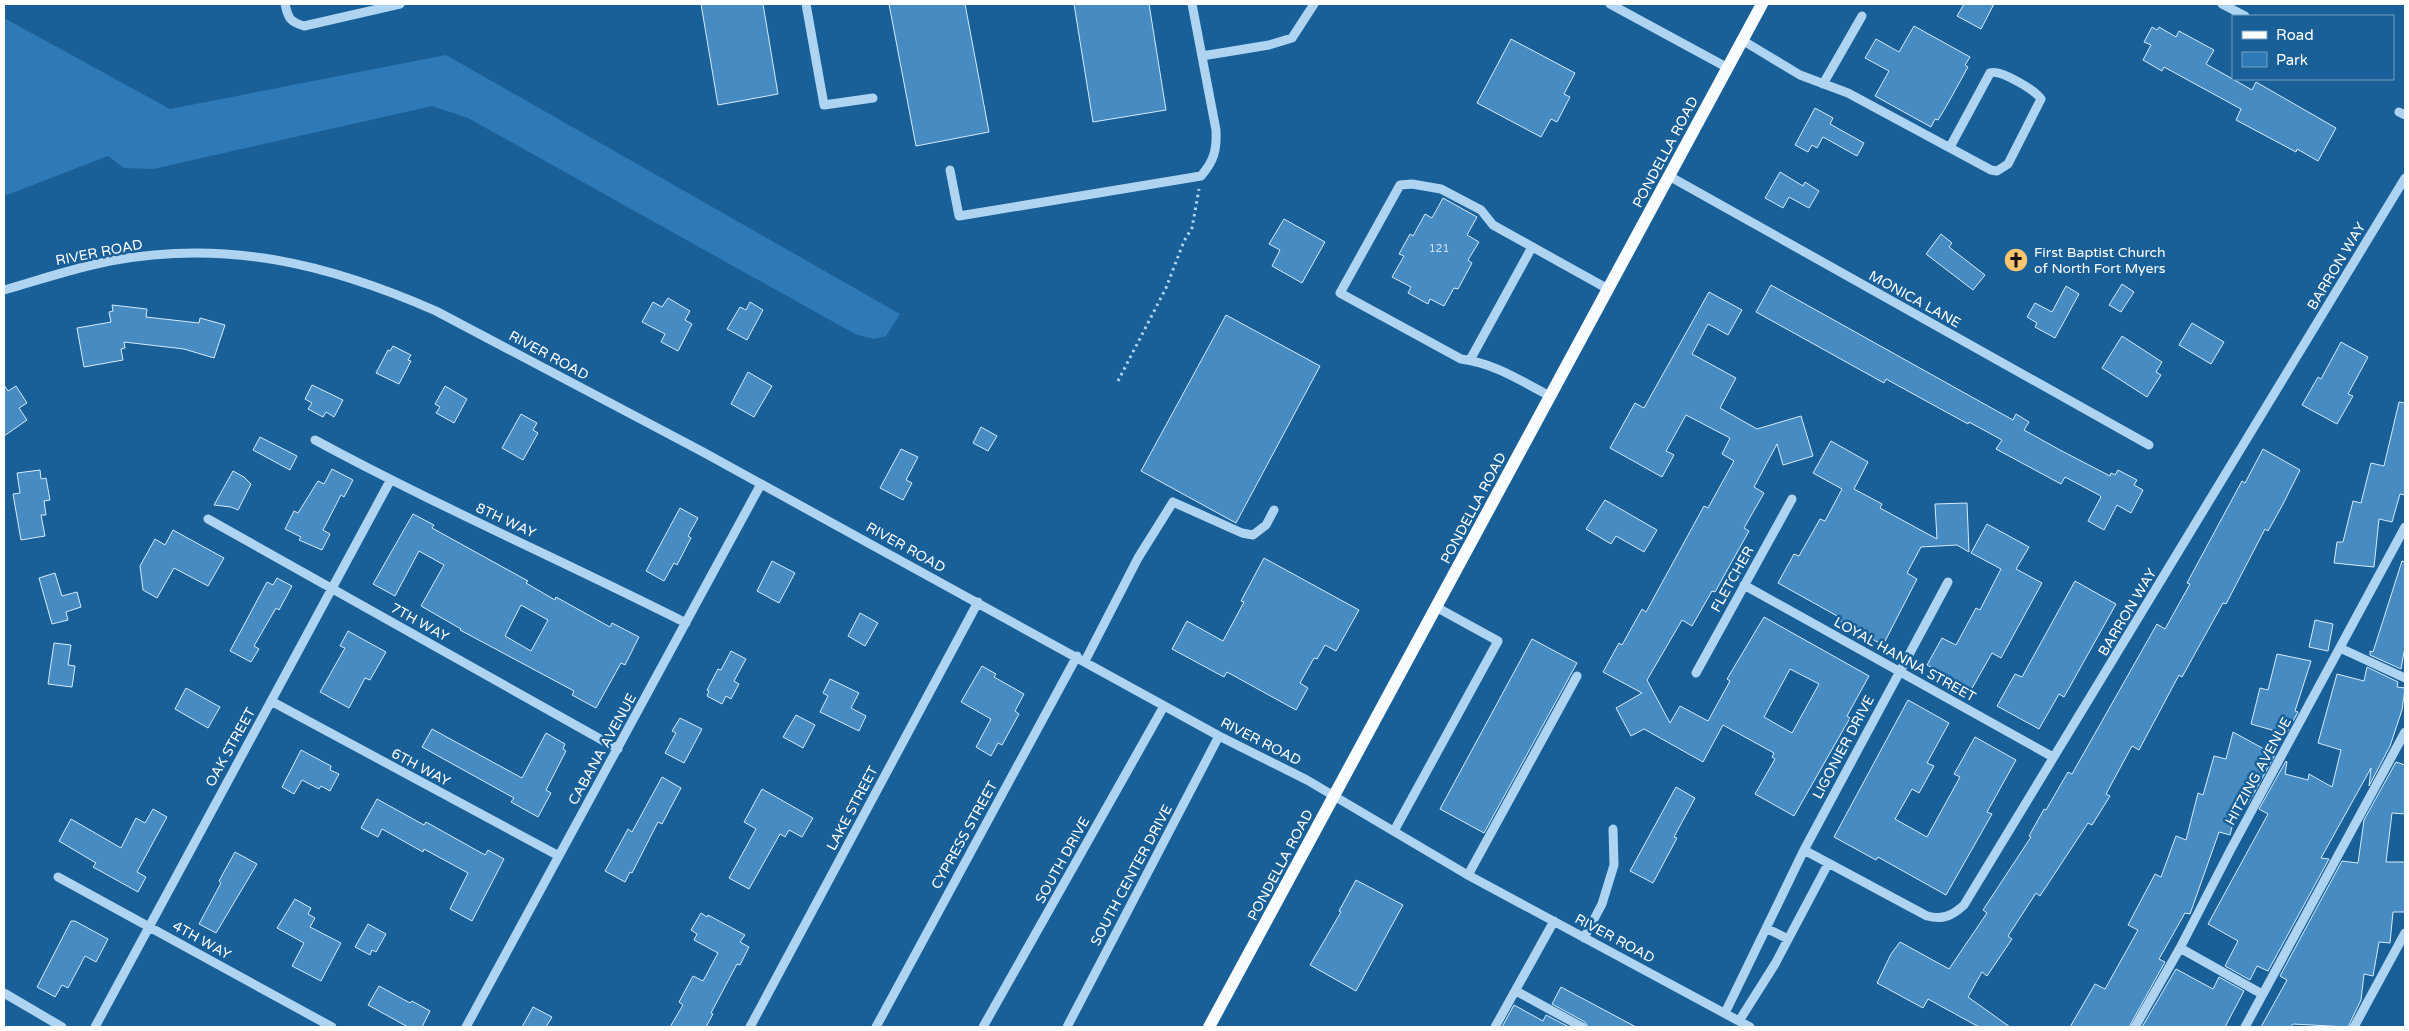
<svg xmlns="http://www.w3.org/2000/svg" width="2409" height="1031" font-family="'Varela Round',sans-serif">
<rect width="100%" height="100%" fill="#196099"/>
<path fill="#2d7ab6" d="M4 18 170 109 446 55 900 314 886 336 874 339 855 334 468 118 432 106 153 169 124 168 108 156 4 196Z"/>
<path fill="#468bc1" stroke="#d6ebfc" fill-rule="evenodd" d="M701 4H763L778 94 718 105Z
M889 4H965L989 132 916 146Z
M1074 4H1149L1166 110 1093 122Z
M1964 4H1994L1981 29 1957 16Z
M1914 26 1970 57 1965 65 1968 67 1947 105 1938 120 1935 119 1931 127 1875 96 1889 71 1865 58 1876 39 1899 52Z
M2152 27 2157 30 2159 27 2176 37 2179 31 2214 50 2206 64 2252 90 2256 82 2336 128 2318 161 2297 149 2296 152 2236 120 2241 109 2164 67 2162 71 2143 60 2151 45 2144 42Z
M1511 39 1575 73 1564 94 1570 97 1557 122 1551 119 1541 137 1477 103Z
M1815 108 1833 118 1830 124 1864 143 1857 156 1823 137 1817 148 1812 145 1808 152 1795 145Z
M1780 172 1803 186 1805 182 1819 191 1809 208 1789 197 1783 208 1765 198Z
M1443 198 1477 217 1467 235 1479 242 1468 260 1472 263 1458 289 1454 288 1444 306 1430 299 1428 304 1408 293 1411 287 1392 277 1404 256 1399 254 1410 234 1413 236 1425 214 1432 218Z
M1284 219 1325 242 1302 283 1272 266 1280 250 1269 244Z
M1941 234 1952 243 1949 247 1985 275 1973 290 1926 254Z
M2122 284 2134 292 2121 312 2109 305Z
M1771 285 2013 420 2016 414 2029 422 2024 430 2060 450 2110 476 2111 473 2115 475 2118 470 2137 480 2134 485 2143 490 2131 513 2117 505 2104 530 2088 521 2101 497 2099 495 2065 477 2061 484 1996 449 2002 440 1969 422 1968 424 1886 379 1884 383 1756 312Z
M2066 286 2079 294 2055 338 2035 327 2037 323 2027 317 2035 303 2052 312Z
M1709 292 1742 310 1728 335 1708 324 1692 354 1736 378 1720 408 1757 429 1801 416 1813 456 1783 465 1777 444 1754 487 1764 493 1744 528 1749 531 1715 592 1712 591 1692 626 1682 620 1647 680 1670 723 1680 706 1708 721 1730 681 1727 679 1764 617 1869 676 1847 716 1850 718 1794 816 1755 794 1775 759 1772 757 1774 753 1723 725 1703 762 1644 729 1631 736 1616 708 1642 693 1603 672 1619 643 1622 645 1642 609 1646 612 1704 506 1708 508 1734 461 1722 454 1730 438 1686 415 1666 451 1674 455 1662 477 1610 448 1635 403 1644 408ZM1790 669 1819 684 1792 733 1764 717Z
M668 298 690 311 685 320 692 324 678 351 661 342 665 334 642 322 653 302 662 307Z
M750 302 763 310 747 340 727 329 740 307 746 310Z
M112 305 147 309 146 317 199 323 200 318 225 325 214 358 184 349 124 342 125 348 121 349 123 360 84 367 77 328 111 322 109 312 113 311Z
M1226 315 1320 366 1236 523 1141 471Z
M2192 323 2224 342 2211 364 2179 345Z
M2122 336 2162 362 2156 372 2161 375 2147 397 2102 368Z
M2341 342 2368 357 2348 394 2353 396 2337 424 2302 405 2318 377 2321 379Z
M393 346 411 355 408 360 411 361 399 384 376 373 388 350 390 351Z
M748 372 772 386 754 417 731 404Z
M4 385 8 391 16 386 27 403 19 408 27 420 4 436Z
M312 385 343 400 334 417 326 412 323 417 308 409 312 403 305 399Z
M445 386 467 399 454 423 436 413 440 407 435 404Z
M2399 402 2405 403V495L2400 494 2392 522 2379 519 2374 567 2334 563 2337 542H2343L2353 501 2361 503 2371 463 2384 466Z
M521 414 537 423 533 430 538 433 523 460 502 448Z
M981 427 997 436 988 451 973 443Z
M260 437 297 456 290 470 253 450Z
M1831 441 1868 462 1854 489 1882 504 1880 508 1937 539 1935 504 1967 503 1969 552 1957 545 1921 547 1907 573 1917 579 1883 645 1838 620 1839 617 1778 583 1794 554 1799 556 1820 519 1825 521 1842 489 1813 473Z
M901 449 918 457 906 480 912 483 903 500 880 488Z
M2263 449 2300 470 2283 504 2268 531 2265 529 2226 604 2223 603 2182 677 2179 675 2139 750 2132 746 2106 794 2110 796 2092 825 2088 823 2040 896 2036 893 2008 936 2012 939 1987 976 1982 972 1968 997 2010 1027H1979L1928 999 1923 1008 1877 983 1891 954 1900 942 1949 969 1987 913 1983 910 2031 837 2029 836 2044 809 2046 810 2068 772 2072 774 2157 624 2165 629 2190 584 2187 583 2242 481 2245 483Z
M332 469 353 480 344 497 341 495 323 530 330 534 322 550 299 540 301 537 285 529 294 511 298 513 318 481 324 484Z
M40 470 41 479 46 478 50 500 44 501 46 515H41L45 536 21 540 13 494 20 493 17 473Z
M233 471 244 477 251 484 238 510 231 507 214 505Z
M1605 500 1657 530 1644 552 1616 536 1611 544 1586 529Z
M680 508 698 518 688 536 691 538 677 565 674 563 664 581 646 571Z
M413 514 434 525 432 528 528 581 526 583 555 600 556 597 610 627 612 623 639 637 625 665 621 663 596 708 572 695 574 691 460 630 461 629 421 606 444 565 419 551 395 596 373 584ZM521 605 548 620 531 651 505 636Z
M1987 524 2029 547 2016 569 2042 583 2001 658 1992 653 1971 690 1927 665 1942 638 1956 645 1976 608 1980 610 2001 569 1971 553Z
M173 530 224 558 208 586 174 568 157 598 143 590 140 566 155 539 165 545Z
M1264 558 1359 610 1336 651 1325 645 1317 659 1314 658 1300 683 1308 688 1296 710 1227 672 1224 677 1172 649 1187 621 1223 641 1244 602 1241 601Z
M772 561 795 573 779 603 757 591Z
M2402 561 2405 562V647L2401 669 2370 655V651L2373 652Z
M55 573 62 596 77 592 81 607 66 612 68 620 52 624 39 578Z
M277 578 292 586 279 610 276 608 254 646 259 649 251 662 230 651 267 582 273 585Z
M2075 581 2116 604 2064 697 2059 694 2039 729 1997 706 2015 674 2022 677Z
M860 613 878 623 865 646 848 636Z
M2315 620 2333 624 2328 651 2309 647Z
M348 631 386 652 370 680 365 678 349 708 320 692 345 648 340 646Z
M1532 639 1577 663 1484 833 1440 809Z
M54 643 71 645 68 665 75 666 72 687 48 684Z
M731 651 746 659 734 681 739 684 731 699 726 696 722 704 707 696 709 691 707 690 718 669 721 670Z
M2277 654 2311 661 2295 711 2298 712 2286 734 2251 724 2260 688 2268 690Z
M982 666 996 674 994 677 1024 694 1015 711 1019 714 1002 745 998 743 991 756 976 747 991 719 961 702Z
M2367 667 2398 682 2397 687 2405 688 2402 710 2390 746 2369 786 2371 768 2321 858 2329 859 2268 971 2257 966 2250 980 2225 966 2238 941 2208 924 2268 814 2259 809 2286 761 2287 762 2285 774 2308 780 2309 774 2332 787 2341 750 2318 743 2337 674 2364 681Z
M830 679 859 693 851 708 866 716 859 731 820 712 828 696 823 693Z
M186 688 220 707 208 728 175 709Z
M1908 700 1949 723 1927 763 1934 766 1919 793 1912 789 1895 819 1927 837 1960 777 1954 774 1975 737 2016 760 1987 812 1992 814 1946 895 1878 857 1876 860 1834 837Z
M796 715 815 725 803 748 783 737Z
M680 718 702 729 684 763 665 753 676 733 672 731Z
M432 729 522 778 546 733 565 744 563 749 566 751 546 790 551 793 538 817 511 802 514 798 422 747Z
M2233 732 2275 755 2248 804 2239 798 2230 835 2219 832 2190 914 2185 913 2159 959 2165 962 2129 1027H2070L2095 984 2105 989 2138 930 2128 925 2155 874 2161 877 2176 836 2186 840 2198 793 2203 795 2214 756 2226 759Z
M301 750 331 766 330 770 339 774 330 791 321 786 319 789 302 780 294 794 282 787Z
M2396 762 2405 765V814L2392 813 2386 862H2405V912H2393L2390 943 2379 942 2373 976 2364 974 2361 1000 2348 1027 2293 1024 2291 1027H2261L2287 980 2280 976 2342 861 2358 863 2364 820Z
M662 777 681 788 662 824 658 822 632 873 630 872 625 882 605 871 628 829 632 832Z
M1676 787 1695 798 1674 837 1677 838 1653 883 1630 871Z
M762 789 813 818 802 837 789 830 785 837 780 834 749 889 729 878 756 829 744 822Z
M377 799 424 825 426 822 485 855 488 850 504 859 472 921 450 909 468 873 424 849 423 852 382 829 378 837 361 828Z
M153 809 167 817 137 872 146 877 138 892 93 867 96 863 59 841 71 819 121 848 136 818 145 823Z
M235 852 257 864 216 933 199 924 221 883 219 881Z
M1356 880 1403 905 1356 991 1310 965 1341 912 1339 911Z
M295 899 311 908 308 914 315 918 310 927 341 943 321 981 292 966 304 943 277 928Z
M701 913 707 917 708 915 745 935 740 942 749 947 740 965 737 964 711 1013 713 1014 706 1027H670L683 1005 679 1002 693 976 703 981 718 953 694 940 697 934 691 930Z
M71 921H75L108 939 96 962 85 956 68 988 62 985 55 997 37 987Z
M368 924 386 934 376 952 372 950 370 955 355 947Z
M2176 969 2213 989 2219 977 2244 991 2225 1027H2142Z
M379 986 410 1003 412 1001 430 1011 422 1027H408L368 1005Z
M1561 987 1636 1027H1588L1585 1022 1552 1004Z
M1514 1005 1543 1021 1546 1015 1569 1027H1502Z
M533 1007 552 1017 546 1027H522Z"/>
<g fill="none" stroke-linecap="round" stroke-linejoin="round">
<path stroke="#aed4f1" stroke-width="3" stroke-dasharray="2.5 4" stroke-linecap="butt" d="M1118 381 1166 288 1184 241 1192 228 1199 189"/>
<path stroke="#aed4f1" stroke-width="9" d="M285 4C288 18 290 22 304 26L400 4
M806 4 824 105 873 98
M1610 4 1728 68
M2222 4 2245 16
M1742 40 1800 75 1848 93 1991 170 1997 171 2008 164 2041 99C2035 90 2000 69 1990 73L1950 147
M1202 56 1269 45 1292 38 1314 4
M1823 84 1862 16
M2399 112 2405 115
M950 170 959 216 1201 176C1214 161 1217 150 1216 130L1192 4
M1669 176 2149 445
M4 290C39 280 74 268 110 261 227 239 329 264 436 311L703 452 1219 736 1307 780 1466 874 1750 1027
M1470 360 1532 247
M1550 396C1521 381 1494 363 1461 359L1340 293 1400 185 1412 184 1441 189 1481 210 1493 225 1608 289
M315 440C437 506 563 561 686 623
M208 519 618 749
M1744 585 2053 757
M2340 648 2405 678
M1085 661 1138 558 1173 502 1242 533 1253 535 1266 525 1274 510
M1696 673 1792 499
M271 701 559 856
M1394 831 1498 641 1436 607
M1804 850 1927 916C1943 920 1952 916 1964 905L2405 178
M1468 875 1577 676
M58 877 332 1027
M1766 928 1788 939
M1584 938 1602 904 1614 865 1613 829
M2180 948 2262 994
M1516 991 1582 1027
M4 993 62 1027
M1725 1013 1804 850 1948 582
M1739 1021 1775 964 1828 864
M95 1027 390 481
M466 1027 761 484
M750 1027 978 602
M876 1027 1077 656
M983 1027 1164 706
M1067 1027 1219 736
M1495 1027 1554 921
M2135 1027 2180 948 2231 849 2405 527
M2245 1027 2405 732
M2354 1027 2405 933"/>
<path stroke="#f8fcff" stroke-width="12" d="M1209 1027 1762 4"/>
</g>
<defs>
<g id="church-disc" transform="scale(1.25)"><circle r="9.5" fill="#ffc56e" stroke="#196099"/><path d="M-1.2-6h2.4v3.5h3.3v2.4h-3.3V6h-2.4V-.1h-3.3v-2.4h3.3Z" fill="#111"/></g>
</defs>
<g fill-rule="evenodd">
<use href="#church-disc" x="2016" y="260"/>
</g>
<g text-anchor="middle" stroke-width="5" stroke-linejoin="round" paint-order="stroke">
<g font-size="11" fill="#d1e2f0">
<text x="1439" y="252">121</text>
</g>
<g font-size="14" fill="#fff" stroke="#196099">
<text transform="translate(1665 152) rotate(-62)" y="5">PONDELLA ROAD</text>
<text transform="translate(99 252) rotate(-11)" y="5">RIVER ROAD</text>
<text transform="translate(2336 266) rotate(-59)" y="5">BARRON WAY</text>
<text transform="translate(1915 299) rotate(29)" y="5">MONICA LANE</text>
<text transform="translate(549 355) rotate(28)" y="5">RIVER ROAD</text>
<text transform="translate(1473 508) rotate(-62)" y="5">PONDELLA ROAD</text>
<text transform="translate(506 520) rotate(25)" y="5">8TH WAY</text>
<text transform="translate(906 547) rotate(29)" y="5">RIVER ROAD</text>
<text transform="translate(1732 579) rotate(-61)" y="5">FLETCHER</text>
<text transform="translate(2127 612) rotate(-59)" y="5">BARRON WAY</text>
<text transform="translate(420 622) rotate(29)" y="5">7TH WAY</text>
<text transform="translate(1905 659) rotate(29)" y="5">LOYAL HANNA STREET</text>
<text transform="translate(1261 741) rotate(27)" y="5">RIVER ROAD</text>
<text transform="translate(230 747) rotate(-61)" y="5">OAK STREET</text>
<text transform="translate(1843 747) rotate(-62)" y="5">LIGONIER DRIVE</text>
<text transform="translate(602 749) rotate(-61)" y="5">CABANA AVENUE</text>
<text transform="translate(421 767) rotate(28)" y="5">6TH WAY</text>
<text transform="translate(2258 771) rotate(-61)" y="5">HITZING AVENUE</text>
<text transform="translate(852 808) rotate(-62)" y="5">LAKE STREET</text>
<text transform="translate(964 835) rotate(-61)" y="5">CYPRESS STREET</text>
<text transform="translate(1062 860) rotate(-61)" y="5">SOUTH DRIVE</text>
<text transform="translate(1280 865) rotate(-62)" y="5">PONDELLA ROAD</text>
<text transform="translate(1131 875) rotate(-62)" y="5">SOUTH CENTER DRIVE</text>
<text transform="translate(1615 938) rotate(28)" y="5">RIVER ROAD</text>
<text transform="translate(202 940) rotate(29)" y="5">4TH WAY</text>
</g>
<g font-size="14" fill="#fff" stroke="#196099" text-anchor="start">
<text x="2034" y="257">First Baptist Church<tspan x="2034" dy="16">of North Fort Myers</tspan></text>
</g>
</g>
<rect width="2409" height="1031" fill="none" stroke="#ffffff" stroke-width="10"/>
<rect x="2232" y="15" width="162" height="65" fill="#196099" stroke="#75a0c2"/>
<rect x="2242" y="31" width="25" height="8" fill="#f8fcff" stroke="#75a0c2"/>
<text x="2276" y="40" font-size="15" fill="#ffffff">Road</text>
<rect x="2242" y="52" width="25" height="15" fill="#2d7ab6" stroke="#75a0c2"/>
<text x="2276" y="65" font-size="15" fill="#ffffff">Park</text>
</svg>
